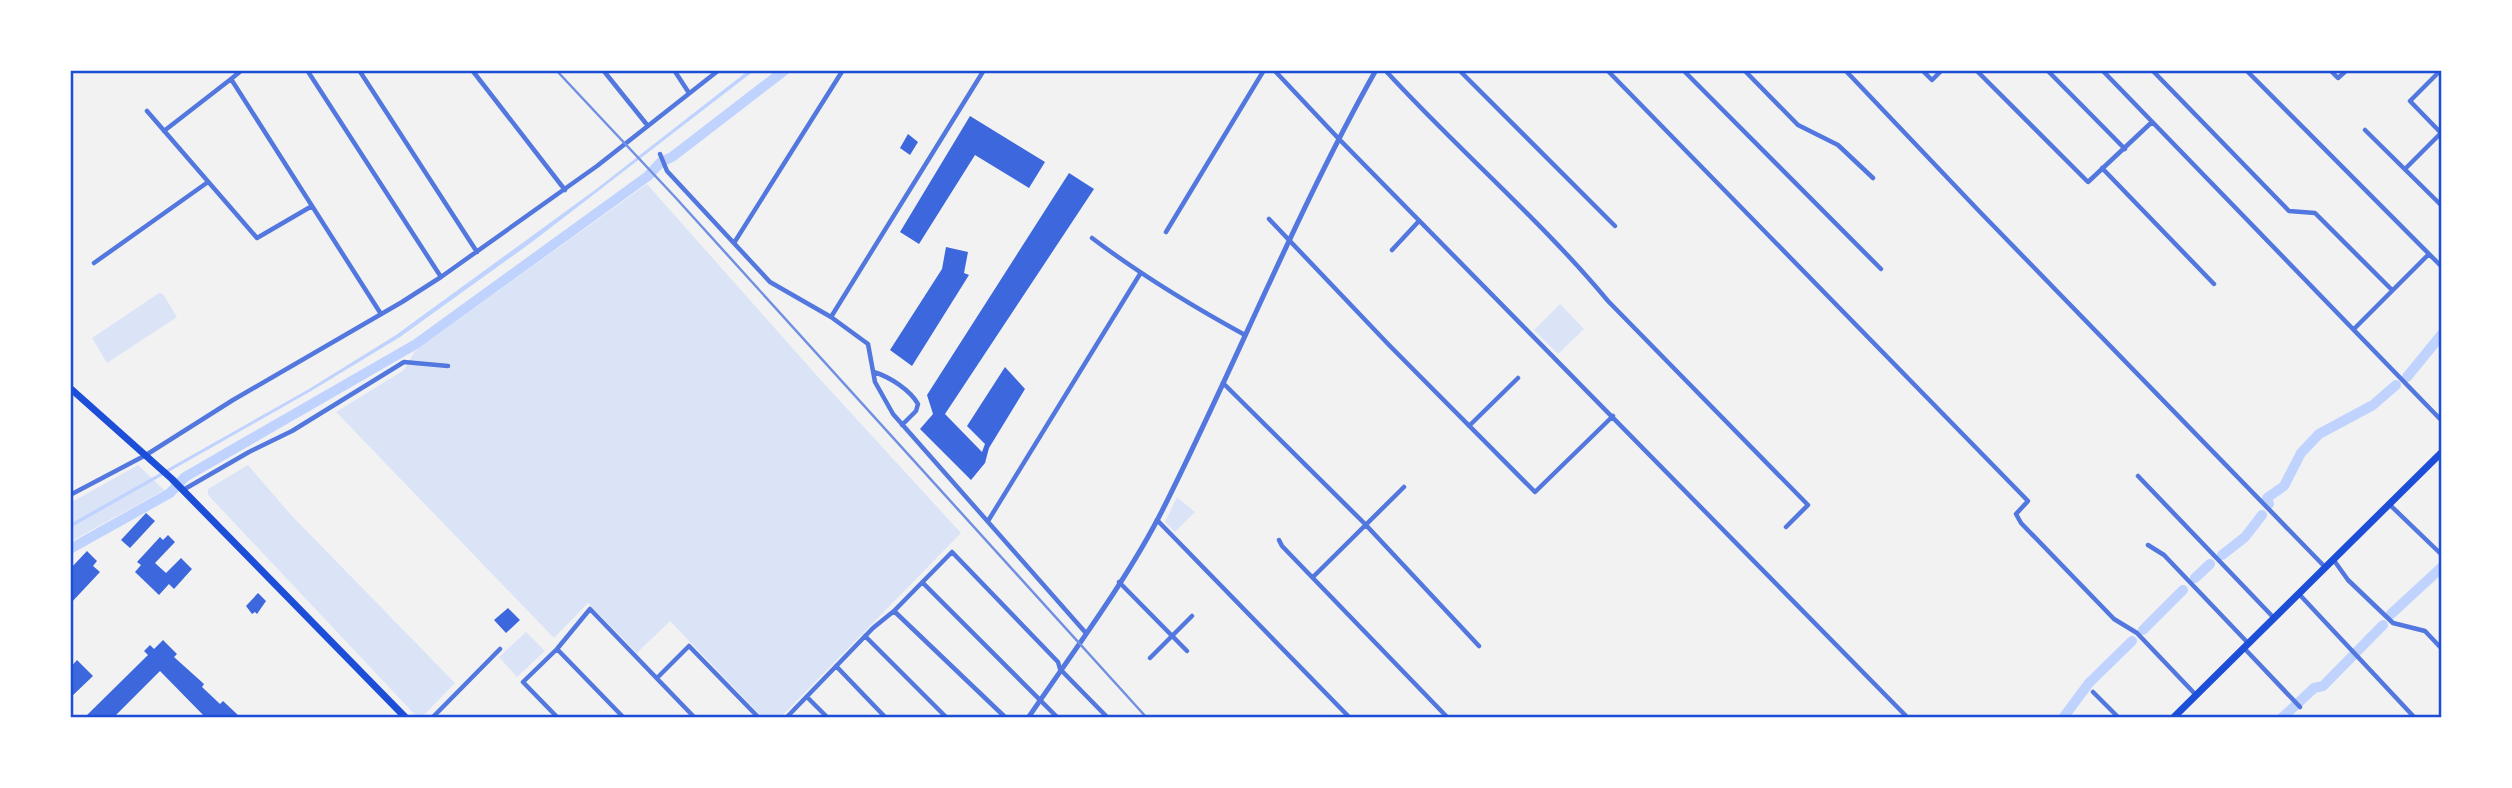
<svg xmlns="http://www.w3.org/2000/svg" width="2512" height="788" font-family="'Alegreya Sans',sans-serif">
<rect width="100%" height="100%" fill="#f2f2f2"/>
<path fill="#dbe4f7" d="M647 184 819 378 961 533 780 718H763L670 621 637 653 588 603 554 638 336 412 404 370 415 351Z
M159 293 163 294 177 317 107 363 92 338Z
M1560 304 1584 329 1558 354 1534 330Z
M138 465 164 490 70 542V503Z
M248 465 292 516 455 683 421 718H418L208 495V489Z
M1177 497 1195 512 1175 532 1165 522Z
M526 632 545 651 517 677 499 657Z"/>
<path fill="#bfd3fe" d="M749 70H755L532 242 400 337 311 391 70 528V524L309 389 396 335 595 190Z"/>
<g fill="none" stroke-linecap="round" stroke-linejoin="round">
<path stroke="#bfd3fe" stroke-width="10" d="M2407 377 2442 334
M2269 504 2267 498 2284 486 2301 453 2319 434 2373 405 2396 385
M70 549 170 493 185 477 416 344 648 176 661 162 672 157 785 70
M2222 555 2245 537 2262 515
M2195 578 2210 564
M2391 614 2442 567
M2143 630 2183 590
M2063 718 2089 683 2132 641
M2282 718 2314 688 2323 686 2383 625"/>
</g>
<path fill="#3d67dc" d="M970 116 1045 162 1029 188 975 155 919 244 900 232Z
M908 134 918 142 910 155 900 148Z
M1069 173 1094 189 945 414 982 452 985 444 967 426 1005 367 1025 389 989 448 985 463 971 480 920 429 933 414 927 395Z
M946 247 968 252 964 273 969 275 912 366 890 350 942 269Z
M146 513 155 521 130 548 121 540Z
M168 535 175 542 155 563 166 573 181 558 192 569 174 589 169 584 159 595 135 572 141 565 137 562 160 537 163 540Z
M87 551 97 561 93 566 100 572 70 604V569Z
M258 593 266 601 257 614 255 612 252 614 246 606Z
M508 608 520 620 506 633 494 620Z
M163 640 177 654 174 657 204 684 202 687 220 704 223 701 239 716 206 718 160 671 113 718H84L148 655 144 651 150 645 154 649Z
M77 660 93 676 70 698V668Z"/>
<g fill="none" stroke-linecap="round" stroke-linejoin="round">
<path stroke="#5277de" stroke-width="4.5" d="M242 70 231 79 381 314
M307 70 441 277
M359 70 477 252
M472 70 565 190
M603 70 648 126
M674 70 689 93
M1274 70 1338 138 1908 718
M1385 70C1457 149 1540 219 1608 301L1808 505 1786 527
M1459 70 1615 226
M1607 70 2028 501 2016 514 2021 523 2114 619 2137 633 2196 695
M1683 70 1881 269
M1744 70 1798 125 1838 145 1873 178
M1845 70 1979 211 2325 567
M1922 70 1932 80 1942 70
M1976 70 2088 182 2152 122
M2047 70 2125 149
M2102 70 2442 421
M2152 70 2289 211 2315 213 2392 290
M2246 70 2442 267
M2330 70 2338 78 2347 70
M2441 70 2410 101 2442 134
M147 111 257 238 312 206
M2365 130 2442 206
M164 131 231 79
M660 154 667 171 770 282 831 317 868 344 875 382 893 414 1085 632
M2102 168 2214 284
M2405 169 2441 133
M1269 219 1389 345 1535 492 1613 416
M1166 232 1264 70
M1092 238C1141 275 1192 306 1245 335
M734 243 843 70
M1392 250 1419 221
M94 263 208 182
M831 317 984 70
M2354 329 2429 254
M874 372C890 377 910 390 918 404L916 411 902 425
M1223 383 1365 524 1479 646
M1469 426 1518 378
M2138 476 2274 618
M183 490 249 452 292 431 404 362 448 366
M70 495 146 455 233 400 402 302 441 277 597 166 719 70
M2389 504 2442 555
M1157 520 1350 718
M988 521 1140 274
M1279 540 1282 546 1448 718
M2148 545 2164 555 2248 643
M2333 559 2348 580 2393 623 2425 631 2442 649
M1313 577 1404 487
M1119 582 1187 651
M923 583 1058 718
M2299 594 2415 718
M894 611 1006 718
M865 636 947 718
M2244 648 2300 707
M557 649 624 718
M1150 658 1192 616
M836 666 886 718
M657 678 689 646 759 718
M2093 692 2119 718
M807 697 828 718
M432 718 500 649
M558 718 523 682 557 649 590 609 695 718
M786 718 873 628 894 611 952 552 1058 662 1060 669 1108 718"/>
<path stroke="#5277de" stroke-width="5" d="M1028 718C1073 652 1127 580 1163 509 1236 364 1296 212 1376 70"/>
<path stroke="#1d4ed8" stroke-width="7" d="M70 388 172 479 406 718
M2173 718 2442 452"/>
<path stroke="#7290e2" stroke-width="2.5" d="M556 70 675 197 1147 718"/>
</g>
<rect width="2512" height="788" fill="none" stroke="#ffffff" stroke-width="144"/>
<rect x="72" y="72" width="2368" height="644" fill="none" stroke="#1d4ed8" stroke-width="2.5"/>
</svg>
